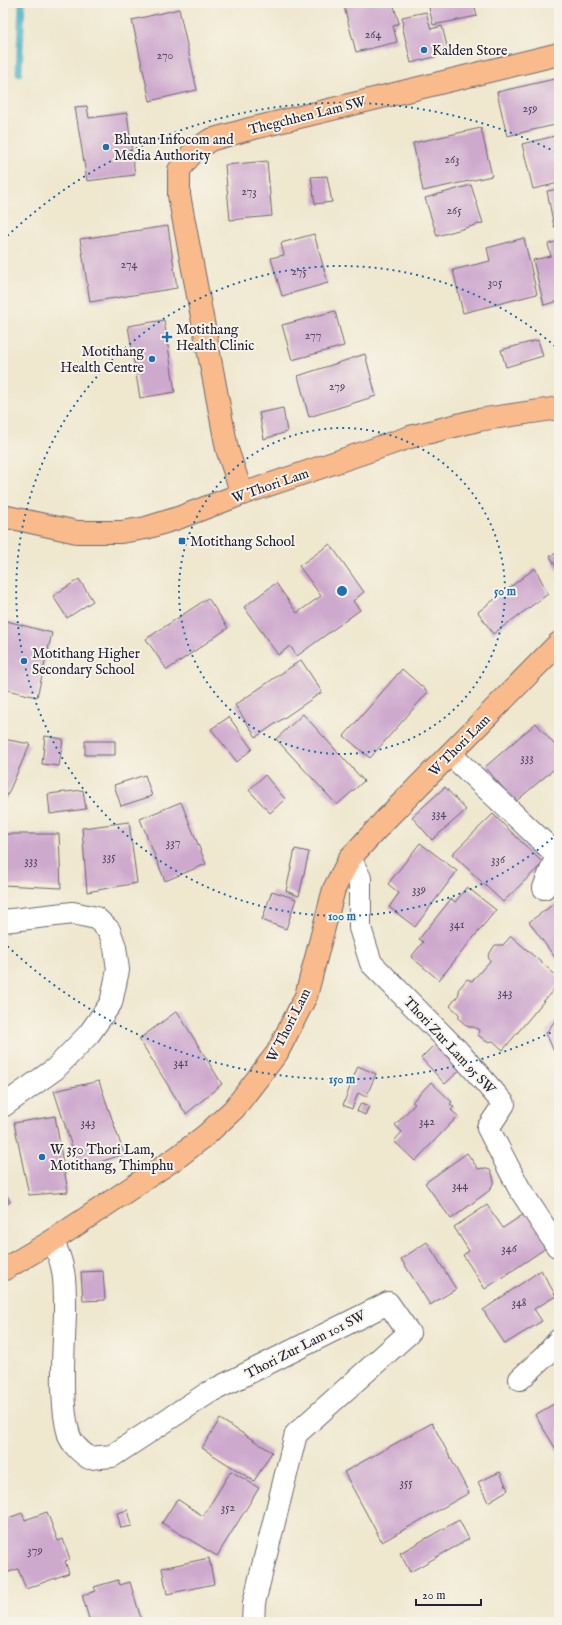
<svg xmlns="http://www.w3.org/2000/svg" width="562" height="1625" font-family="'IM FELL English',serif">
<rect width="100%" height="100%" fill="#f7f3e8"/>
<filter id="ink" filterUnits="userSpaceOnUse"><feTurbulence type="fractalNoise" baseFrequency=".025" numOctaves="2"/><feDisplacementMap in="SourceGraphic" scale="8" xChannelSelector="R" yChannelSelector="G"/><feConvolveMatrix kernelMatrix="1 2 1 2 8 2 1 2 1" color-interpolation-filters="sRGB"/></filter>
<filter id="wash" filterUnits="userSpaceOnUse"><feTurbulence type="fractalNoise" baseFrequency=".012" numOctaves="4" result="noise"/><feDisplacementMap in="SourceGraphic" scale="16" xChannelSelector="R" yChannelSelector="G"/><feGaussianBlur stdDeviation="0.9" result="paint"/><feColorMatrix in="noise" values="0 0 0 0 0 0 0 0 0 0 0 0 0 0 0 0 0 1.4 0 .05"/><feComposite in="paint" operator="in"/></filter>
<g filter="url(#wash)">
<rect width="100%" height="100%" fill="#efe7ce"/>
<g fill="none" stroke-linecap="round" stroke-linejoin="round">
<path stroke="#46b1c4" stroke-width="7" d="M19 73 22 3"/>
</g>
<g id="blocks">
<path fill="#cea9ce" d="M343 3H393L399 23 393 26 397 42 356 52Z
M428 3H474L477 16 433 25Z
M179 9 197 90 150 101 132 20Z
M426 12 431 29 442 26 448 50 437 53 438 56 411 63 402 25H404L402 17Z
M559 78V124L507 136 497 92Z
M87 106 89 118 127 113 135 175 87 181 75 107Z
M481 128 492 176 423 191 413 143Z
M559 135V183L533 189 522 144Z
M267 161 272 216 230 220 225 165Z
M327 176 332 202 315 204 311 177Z
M471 185 483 223 437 236 425 198Z
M559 189V226L554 227 547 191Z
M168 226 177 288 90 302 80 239Z
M314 234 328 283 282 296 271 258 284 255 281 243Z
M524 238 537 294 463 313 453 270 490 261 487 248Z
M559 241V301L544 305 533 260 551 256 548 244Z
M335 311 344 346 292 360 282 325Z
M164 320 175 392 140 398 128 326Z
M538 340 543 356 506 367 501 350Z
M365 354 376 396 309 417 298 376Z
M283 408 287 432 264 439 259 413Z
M330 544 364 592 353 601 360 610 297 656 290 646 278 655 244 607 276 583 297 613 321 596 299 566Z
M559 552V573L550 556Z
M535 568 548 594 493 634 478 612Z
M79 579 93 601 67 618 53 596Z
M208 598 228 628 167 670 146 639Z
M3 620 52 633 37 697 3 689Z
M301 660 322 692 256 737 235 705Z
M402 669 428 692 370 758 344 736Z
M303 714 364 781 337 805 276 739Z
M229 717 252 749 237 762 211 729Z
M536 723 559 750V765L515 802 485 767Z
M45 736 63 739 59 766 42 764Z
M3 739 30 744 3 805Z
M85 741H115V755H85Z
M145 775 152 796 121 806 114 785Z
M265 775 285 799 270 813 249 790Z
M445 787 466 810 432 840 412 817Z
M83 790 86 809 50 814 48 794Z
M181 802 206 864 165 881 140 819Z
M493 814 543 863 503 902 452 854Z
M129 822 137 883 87 892 82 828Z
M3 834H59L61 888 3 885Z
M420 843 457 871 415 927 389 907 399 893 388 884Z
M295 849 309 852 299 896 286 891Z
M467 887 496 910 439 980 411 957 423 942 419 939 451 899 455 902Z
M272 891 296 899 286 929 262 920Z
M559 900V963L529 922Z
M511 936 559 978V983L503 1050 493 1041 487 1042 478 1035 479 1030 473 1027H468L459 1019V1014L450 1006 459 994 458 990 467 979 472 981 490 961 488 956 495 945H503Z
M177 1011 222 1084 186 1114 139 1039Z
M559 1015V1063L546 1033Z
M435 1044 460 1070 445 1084 421 1058Z
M358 1066 376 1074 366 1097 358 1093 352 1109 343 1105Z
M99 1081 124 1154 79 1169 54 1091Z
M431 1082 452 1102 450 1104 454 1107 451 1110 458 1116 415 1161 394 1141 402 1132 395 1125 415 1104 412 1102Z
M361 1103 369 1106 365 1115 357 1111Z
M55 1116 68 1192 29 1195 14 1123Z
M467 1153 478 1169 483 1168 490 1170 492 1173 494 1181 490 1190 451 1219 425 1183Z
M3 1189 10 1202 3 1207Z
M487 1205 503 1228 527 1212 549 1246 485 1289 463 1255 469 1251 454 1227Z
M427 1242 456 1289 430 1305 401 1259Z
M541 1270 556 1296 534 1309 542 1321 505 1344 483 1310Z
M103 1271 105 1300 83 1301 81 1272Z
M559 1401V1454L535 1415Z
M220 1419 272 1452 254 1481 202 1448Z
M432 1423 469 1493 382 1542 344 1472Z
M231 1471 259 1488 217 1556 162 1523 177 1499 203 1516Z
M500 1472 508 1490 488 1502 478 1482Z
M128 1510 132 1526 121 1528 117 1513Z
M47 1512 58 1541 63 1539 70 1559 65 1561 69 1573 26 1589 18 1569 3 1574V1520L22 1513 25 1520Z
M459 1520 469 1539 410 1572 400 1553Z
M209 1558 214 1584 167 1594 162 1568Z
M118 1580 120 1585 130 1582 142 1622H90L82 1595 96 1591 94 1587Z"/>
</g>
</g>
<g filter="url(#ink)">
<use href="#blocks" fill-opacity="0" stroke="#6a676e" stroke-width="1"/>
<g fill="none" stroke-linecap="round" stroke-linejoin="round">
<g stroke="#6a676e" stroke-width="24">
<path id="minor" d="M450 754 557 855 544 888
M350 858 360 878V928L371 963 457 1050 504 1104 488 1128 519 1188 557 1246
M3 921 73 913 96 918 109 930 115 947 118 970 111 1003 89 1034 55 1069 3 1106
M52 1241C66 1265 65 1286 65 1313 64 1349 59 1401 69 1435 72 1445 81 1452 89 1458L112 1456 208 1393 388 1303 409 1333 296 1434 264 1562 254 1603 253 1622
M520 1379 545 1356 559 1340"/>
</g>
<g stroke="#6a676e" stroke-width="24">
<path id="major" d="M242 494 227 449 179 195V170L193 152 210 140 246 130 559 54
M3 516 77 532H121L146 528 178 518 242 494 410 437 478 420 559 408
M3 1270 52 1241 179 1156 206 1135 234 1109 277 1053 306 996 334 889 350 858 385 820 559 643"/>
</g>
<use href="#minor" stroke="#fff" stroke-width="22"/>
<use href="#major" stroke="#fabb8c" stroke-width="22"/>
</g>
</g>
<g fill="none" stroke="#1f6fb2" stroke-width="2" stroke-dasharray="2 4">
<circle cx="342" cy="591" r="163"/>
<path d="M557 834A325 325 0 1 1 557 348"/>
<path d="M556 1030A488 488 0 0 1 3 942M3 240A488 488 0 0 1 556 152"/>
</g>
<g fill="#1f6fb2" stroke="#f7f3e8" stroke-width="1.5">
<circle cx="424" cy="50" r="4"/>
<circle cx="106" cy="147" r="4"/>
<path d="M165 331h4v4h4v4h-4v4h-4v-4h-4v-4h4z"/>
<circle cx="152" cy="359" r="4"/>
<rect x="178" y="537" width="8" height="8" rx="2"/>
<circle cx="24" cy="661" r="4"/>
<circle cx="42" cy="1157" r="4"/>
</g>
<g text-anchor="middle" stroke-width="4" stroke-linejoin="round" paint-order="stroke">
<g font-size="12" fill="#4d4460">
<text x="373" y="38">264</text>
<text x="165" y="59">270</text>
<text x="530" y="112">259</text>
<text x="452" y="163">263</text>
<text x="249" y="195">273</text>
<text x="454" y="214">265</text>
<text x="129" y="268">274</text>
<text x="299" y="275">275</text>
<text x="495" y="286">305</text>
<text x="313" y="339">277</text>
<text x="337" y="390">279</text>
<text x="527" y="761">333</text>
<text x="439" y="817">334</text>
<text x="173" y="846">337</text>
<text x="109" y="860">335</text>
<text x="498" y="863">336</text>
<text x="31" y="864">333</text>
<text x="419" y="893">339</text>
<text x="457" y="928">341</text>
<text x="505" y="996">343</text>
<text x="181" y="1066">341</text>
<text x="427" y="1125">342</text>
<text x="88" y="1126">343</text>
<text x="460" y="1189">344</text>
<text x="509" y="1252">346</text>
<text x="519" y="1306">348</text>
<text x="406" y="1486">355</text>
<text x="228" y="1511">352</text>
<text x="35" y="1554">379</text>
</g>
<g font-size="14" fill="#22223b" stroke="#f7f3e8" text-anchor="start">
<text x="432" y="55">Kalden Store</text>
<text x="114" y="144">Bhutan Infocom and<tspan x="114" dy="16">Media Authority</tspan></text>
<text x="176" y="334">Motithang<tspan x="176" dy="16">Health Clinic</tspan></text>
<text x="144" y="356" text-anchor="end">Motithang<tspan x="144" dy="16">Health Centre</tspan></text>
<text x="190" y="546">Motithang School</text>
<text x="32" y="658">Motithang Higher<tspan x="32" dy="16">Secondary School</tspan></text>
<text x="50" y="1154">W 350 Thori Lam,<tspan x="50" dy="16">Motithang, Thimphu</tspan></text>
</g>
<g font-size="14" fill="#22223b" stroke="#f7f3e8">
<text transform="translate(307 115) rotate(-14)" y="5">Thegchhen Lam SW</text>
<text transform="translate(270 485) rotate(-19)" y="5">W Thori Lam</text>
<text transform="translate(459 745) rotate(-45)" y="5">W Thori Lam</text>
<text transform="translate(288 1025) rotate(-63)" y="5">W Thori Lam</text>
<text transform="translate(450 1045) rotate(47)" y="5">Thori Zur Lam 95 SW</text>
<text transform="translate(305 1344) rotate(-27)" y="5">Thori Zur Lam 101 SW</text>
</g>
</g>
<circle cx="342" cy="591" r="6" fill="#1f6fb2" stroke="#f7f3e8" stroke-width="2"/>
<g font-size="12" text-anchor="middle" font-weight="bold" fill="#1f6fb2" stroke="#f7f3e8" stroke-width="4" stroke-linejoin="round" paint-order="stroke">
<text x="505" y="595">50 m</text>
<text x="342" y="920">100 m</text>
<text x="342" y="1083">150 m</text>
</g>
<rect width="562" height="1625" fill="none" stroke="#f7f3e8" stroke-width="16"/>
<path d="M416 1599v6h65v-6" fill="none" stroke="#22223b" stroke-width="2"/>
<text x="422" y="1599" font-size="12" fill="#22223b" stroke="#f7f3e8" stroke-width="3" paint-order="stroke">20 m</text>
</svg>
